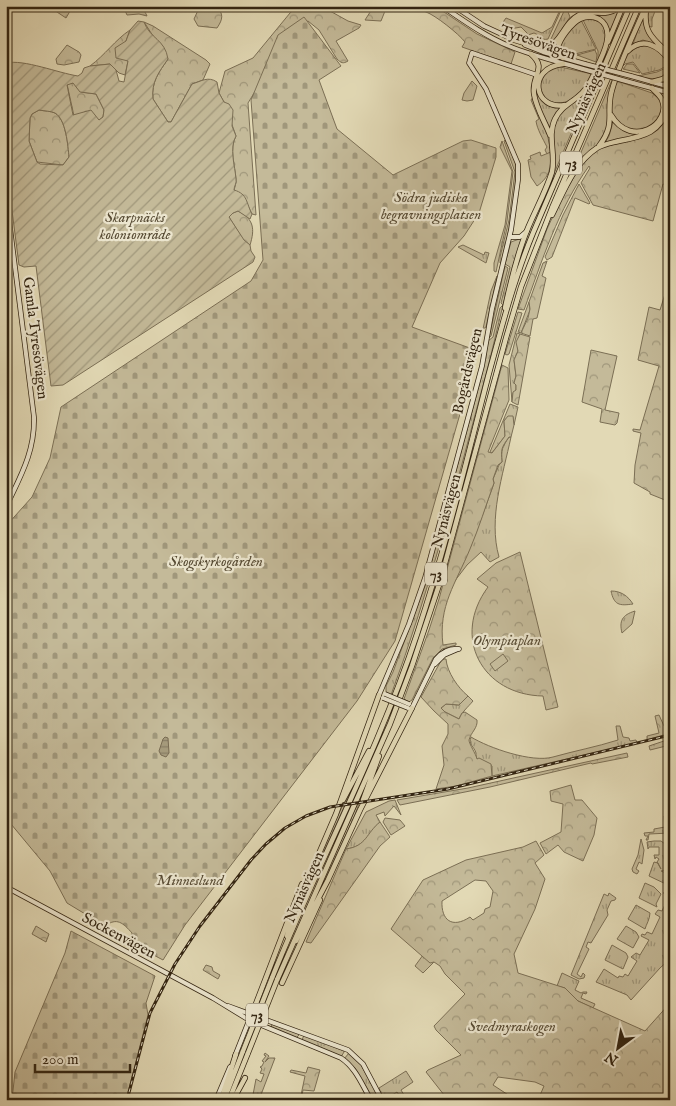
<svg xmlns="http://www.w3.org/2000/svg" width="676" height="1106" font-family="'IM FELL English',serif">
<defs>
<pattern id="grass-tufts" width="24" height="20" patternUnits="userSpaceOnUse" patternTransform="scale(1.25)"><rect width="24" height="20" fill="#c4ba99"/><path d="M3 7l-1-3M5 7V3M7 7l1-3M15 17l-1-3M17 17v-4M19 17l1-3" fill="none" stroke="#a0977b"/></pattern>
<pattern id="forest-crowns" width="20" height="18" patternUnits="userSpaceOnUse" patternTransform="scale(1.25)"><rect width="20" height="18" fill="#c4ba99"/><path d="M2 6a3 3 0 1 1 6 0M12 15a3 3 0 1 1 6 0" fill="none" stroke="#a0977b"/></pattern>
<pattern id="cemetery-stones" width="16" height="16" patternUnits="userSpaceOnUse" patternTransform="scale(1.25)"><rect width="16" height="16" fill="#c4ba99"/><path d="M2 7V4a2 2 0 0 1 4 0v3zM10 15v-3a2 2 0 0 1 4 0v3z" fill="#a0977b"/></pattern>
<pattern id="garden-furrows" width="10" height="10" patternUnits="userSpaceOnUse" patternTransform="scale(1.25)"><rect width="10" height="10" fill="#c4ba99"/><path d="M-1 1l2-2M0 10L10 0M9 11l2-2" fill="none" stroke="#a0977b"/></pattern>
<pattern id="water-rules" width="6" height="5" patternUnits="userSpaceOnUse" patternTransform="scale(1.25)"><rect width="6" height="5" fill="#a69b7d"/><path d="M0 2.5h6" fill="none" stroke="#887e65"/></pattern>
</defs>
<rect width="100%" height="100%" fill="#e2d9b5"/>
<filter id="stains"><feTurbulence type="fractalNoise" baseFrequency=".004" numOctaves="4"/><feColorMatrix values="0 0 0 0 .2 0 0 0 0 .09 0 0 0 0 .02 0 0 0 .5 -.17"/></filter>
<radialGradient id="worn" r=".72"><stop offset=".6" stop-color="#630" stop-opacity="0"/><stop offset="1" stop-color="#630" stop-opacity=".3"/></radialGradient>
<path fill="url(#grass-tufts)" stroke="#7b6f55" d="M556 6H563L548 39C541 41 540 35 534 33L528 35 527 33 521 27 510 29 501 25 506 18 542 33 552 27 560 10Z
M618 6 611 11 580 13 575 7Z
M648 6H657L652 19V27L647 26Z
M566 7 570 17 553 42 550 41Z
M619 11 609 36 608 29 592 14 606 15Z
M586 18C614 21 606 42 598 61V51L583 20Z
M642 19 648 35 658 46 643 40 633 44Z
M581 20 596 49 575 54 560 46 568 32Z
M648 45 657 50 670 64 659 70 642 74 633 62 625 64 622 67C629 51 630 48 648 45Z
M595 50 597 55 596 62 577 55Z
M627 64H633L640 73 623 69Z
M556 66 592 74C568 126 526 96 543 75 546 72 552 69 556 66Z
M670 66C669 83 649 79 638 76L657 72Z
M595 75H596L547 190 555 163 553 131 556 121 561 112 577 99Z
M538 80C536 96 543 110 562 106L550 132C544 118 530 94 538 80Z
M612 80H613L608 100 610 121 604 138 573 171Z
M533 97 547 133 551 152 547 154 545 150 547 147C543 139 537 129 536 121L539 119 531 100Z
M613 122 626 132 637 135V136L605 143 609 136Z
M505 140C510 148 514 156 516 166 520 189 507 239 501 263H500V257L509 220 515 172 504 141Z
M502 141 513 172 507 221 496 272 494 271V263L505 225 512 171 500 147Z
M522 238C507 282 498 329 486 374 457 482 430 590 391 695L386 692V686L393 672 425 586 481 378 488 341 493 337 500 308 503 305 501 303 510 267 505 264 511 242Z
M463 245 484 255 485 252 489 253 486 263 458 247Z
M505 266 508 268 491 336 489 338Z
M497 276 486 327 483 329 491 291Z
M529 302 530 310 521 333 518 332Z
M517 333 520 334 517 342 518 351 514 360 516 376 514 383 516 385V391L513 393 512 402 509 365Z
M510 404 518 407 514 425 513 417 504 421 505 436 492 453 490 452Z
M509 437H511C503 475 488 518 499 557L490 562 481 552 467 565 454 582C470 550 482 517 494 483L493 479 499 465 502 462C501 449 502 448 509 437Z
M611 591C621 591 628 596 633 604 619 606 614 605 611 591Z
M635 611 632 624 622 633C619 621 622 615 635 611Z
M468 696 473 701C468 707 461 713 459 719L445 712 441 708 446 704 459 705Z
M616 726H620L623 737 629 738 630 741 636 740 637 743 492 776V766L477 759C476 757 476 755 476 753 474 746 468 745 471 737 489 748 532 763 553 757 574 751 596 747 618 740Z
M670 739V745L650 750 649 746Z
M352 787H353L298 909 335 821Z
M363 792 355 815 309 914 308 913Z
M395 800 401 815 394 806 385 816 384 812 376 815 380 822C366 834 367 846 346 849L366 812 389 801Z
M670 815V833L649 834 648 840H646L648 836H645L644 833 654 832V829L665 827 664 816Z
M641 839 644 850 642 864 639 862 636 869 639 871 637 874 633 872 632 869 638 855Z
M654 841H661L665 844C668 852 672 863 668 870L661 871 670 875 668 885 649 876 654 862 658 863 661 869 657 862 659 859 656 857 655 859 654 855H659V847H649L648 849 647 842Z
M645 883 654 887 661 894 656 904 657 907 639 898Z
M670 888V959L660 968 631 1000 627 995 596 982 604 969 618 978 619 976 623 977 625 974 628 976 637 961 631 957 636 953 640 955 649 940 641 936 642 934 645 935 647 932 652 934 660 917 655 914 658 910 662 911 669 896 663 893Z
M609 893 616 898 615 900 611 901 607 910 608 915 591 943 588 942 586 947 589 949 577 974 581 977 583 973 585 975 584 978 579 979 571 975 604 894 608 896Z
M636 905 650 913C650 919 646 925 645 929L628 919Z
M626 926 636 932 639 937 633 948 617 939Z
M612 945 626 953 628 957 623 969 605 960Z
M423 955 434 962 423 973 415 966Z
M562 973 579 981 575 990 581 993 583 992H587L586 994 583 993 581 998 595 1004 593 1008 578 1001 565 988 557 986Z
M272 1024 298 1033 299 1035 296 1038 271 1028Z
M304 1035 344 1051V1052L341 1057 302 1040Z
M265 1053 269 1056 265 1062 269 1058H275L259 1100H252L256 1079 261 1082 264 1074 260 1073 262 1069 260 1067 262 1066 264 1062 262 1061 266 1056 264 1055Z
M349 1053 360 1063 377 1094 372 1098 355 1068 344 1059Z
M406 1071 413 1082 401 1090 407 1100H402L397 1092 386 1099 384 1097 383 1098 379 1088Z"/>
<path fill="url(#forest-crowns)" stroke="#7b6f55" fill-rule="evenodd" d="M48 6H73L66 18Z
M123 6C134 6 142 4 147 16L139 14 127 15Z
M200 6H216C224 14 223 19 217 28L198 26 194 19Z
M298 6H321L348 21 361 25 359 28 336 41 348 61C343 64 341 63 337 59L319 30 308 21 293 29 248 103 256 215 252 214C246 204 247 194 234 191 234 187 237 183 236 179 235 166 229 148 236 136L224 102 219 93 225 71 253 58 290 13Z
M374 6H387L381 21 365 20Z
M410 6H435L477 34 515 52 511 64 462 47 465 42C459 34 435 15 426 12 419 9 417 11 410 6Z
M144 22 153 26 206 60 210 64 203 80 192 84 171 122H168L153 99C151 82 159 72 168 59Z
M130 30 126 41 128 61 125 75 119 73 110 64 90 66C105 55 115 40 130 30Z
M67 45 79 52 81 55 79 62 64 65 57 64 56 59Z
M472 81 477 86 473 100 467 101 462 100 464 93Z
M617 81 652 93 661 100C661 103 663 108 662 112 655 138 615 135 611 108 610 98 614 90 617 81Z
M74 83 81 92 96 94 104 110 103 117 99 120 86 111 81 114 74 116 67 84Z
M670 109V186L663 184 653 221 593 205 581 183 590 168 589 166C558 209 542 261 524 310L518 309 547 229 559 203 582 163 590 155 602 147 642 138Z
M39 110C44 111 51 111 55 113 66 119 68 146 69 157L63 165 37 162 29 141 30 118 32 114Z
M540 152 541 156 551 152C551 167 550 177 537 186L531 177 528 160 531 159 530 156Z
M579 184 590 203 589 204 575 198 552 257 547 260 545 257 563 215Z
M238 211C254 219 255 229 250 245L244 241 229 217 233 213Z
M547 261 542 276 546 278 537 318 533 319 530 336 521 333 528 318 530 309 529 302 543 263Z
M665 294 670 296V407L665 408V414L670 417V502L650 494V492L634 483 635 465 641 433 633 431V429L640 430 659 366 638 360 649 307 660 310Z
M518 312 522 313 509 354 507 355 505 354Z
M520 334 530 337 518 405 512 402 513 392 516 390V385L514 383 516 376 514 360 518 351 516 342Z
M591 350 617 356 605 410 619 413 617 423 615 425 600 422 602 409 582 402Z
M502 365 508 368 509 400 488 452 492 453 505 436 504 421 508 416H513L514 425 511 437H509C501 448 501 449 502 462L498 465 493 479 494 483C486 505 479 528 470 549 456 583 438 606 443 645L456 643V645L442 649 433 658 412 700 409 702 404 699 429 630 439 599Z
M520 552 558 707 546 710 543 696C482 695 451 637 488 587L477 579 496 563Z
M442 659H446C447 672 458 688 468 696L459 705 446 704 441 708 445 712 459 719 462 713 465 712 477 720C478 728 471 732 469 740 469 744 476 754 477 759L479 758 491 764 492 776 456 786 436 789 444 765 442 746 448 734V724L434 711 421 697Z
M659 715 664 726 670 724V733L647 740V736L659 733 655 716Z
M627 753 628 757 592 764 591 763 490 787 400 805 397 800 468 788Z
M571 785 575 800H582L597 818 594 835 583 861 564 852 558 845 546 854 540 843 561 832 563 804 551 801 550 791Z
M385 818 400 820 405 826 391 835 383 822Z
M380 822 390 837 380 846 311 943 306 942 346 849C367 846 366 833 380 822Z
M536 841 544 855 535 863 545 879 535 909 514 954 518 973 565 988 578 1001 645 1031 670 1003V1100H538L544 1086 535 1082 498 1077 493 1085 516 1100H448L426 1072 428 1070 461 1055 436 1030 434 1026 465 994 445 974 440 966 434 962 430 963 391 929 423 880 466 860 523 847ZM475 880 486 881 493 891 490 907 485 909 484 913 473 920 470 917C452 929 441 920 442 901Z
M36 926 49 934 46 942 32 934Z
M206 965 212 967 213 971 220 975 218 979 203 970Z
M308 1067 320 1070 314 1091 303 1090 301 1100H300L305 1076 290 1072 291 1070 306 1073Z"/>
<path fill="url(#cemetery-stones)" stroke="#7b6f55" d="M304 17 341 66 319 80 337 129 393 175 463 141 471 140 496 148V157L479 213 464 236 440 263 412 327 478 351 395 641 357 701 185 925 163 960 131 943 132 933C123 923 117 917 105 926L67 903 50 871 6 818V526L32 497 50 458 61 407 251 281 263 260 251 100 278 35Z
M71 931 155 976 146 1003 148 1015 126 1100H12L15 1072 65 953Z"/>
<path fill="url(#garden-furrows)" stroke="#7b6f55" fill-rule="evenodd" d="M138 21 144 22C150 39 165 39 168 59 159 72 151 82 153 99L168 122H171L192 84C202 81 208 76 217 82L219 93 224 102 229 104 233 110 232 126 236 136C229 148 235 166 236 179 237 183 234 186 234 190 248 194 246 203 252 214L250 219 238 211 233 213 229 217 244 240 250 245 251 251 255 257 253 262 63 385 51 386 36 266 24 267 19 265 6 164V63C24 59 58 73 78 76L82 73 84 68 90 66 110 64 116 70 119 81 124 82 128 61 116 58 115 48 126 41 130 30ZM73 83 80 92 96 94 104 110 103 117 99 120 91 110 73 115 67 85ZM39 110C44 111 51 111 55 113 66 119 68 146 69 157L63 165 40 164 37 162 29 141 30 118 32 114Z"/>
<path fill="#c4ba99" stroke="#7b6f55" d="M503 654 508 661 495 671 490 664Z"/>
<path fill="url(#water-rules)" stroke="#786b52" d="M165 737 168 738 169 753 166 757 161 755 159 751 163 739Z"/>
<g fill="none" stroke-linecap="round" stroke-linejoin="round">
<g stroke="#322411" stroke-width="5.5">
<path id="secondary" d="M442 6C464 21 485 36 509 46 533 56 559 62 583 69
M454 6 484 26 512 39
M525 45 543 52 585 64
M631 76 670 87
M633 83 670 93
M6 196 34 417C35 452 20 477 6 507
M510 237H520L527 231
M435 664 444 655 458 649
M379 695 409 624 425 578 482 366 492 309 511 230 518 180V164L486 89 469 63 472 53 537 75
M412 708 436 659C442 652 449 648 459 649
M6 887 213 998 249 1020 341 1058C356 1068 362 1085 371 1100
M228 1006 348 1050 363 1064 382 1100
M235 1056 250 1018
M216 1100 230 1067"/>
</g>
<g stroke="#322411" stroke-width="6">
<path id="highway" d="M646 10C643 34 655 40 670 55
M511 39 534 46 549 47C562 40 565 22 579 15 593 8 606 19 620 6
M608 42 623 6
M628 51C643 36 659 46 670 61
M531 54C548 69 531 75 534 94 536 108 545 122 550 135
M563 64C526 68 534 111 565 105
M652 82 663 79 670 73
M611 115C632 150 672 123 662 100 660 95 655 92 652 88
M599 146C617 123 605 113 612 90 620 61 634 34 646 6
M552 215C564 191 574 163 597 148 604 144 611 143 619 141 646 136 659 133 670 106
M505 308C511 280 517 254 528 228 536 209 546 191 552 172 556 154 547 136 555 119 561 106 572 103 582 93 588 87 592 79 595 71 602 57 617 30 599 19 593 16 586 16 580 19 572 23 559 39 558 48 557 52 560 55 563 58
M343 800 369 751
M363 800 379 756
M287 936 299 900 336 814 379 695
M296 941 328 880 360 810 412 708
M272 978C318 863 378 752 417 634 445 550 466 463 488 377 501 329 514 279 533 233L630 6
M277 980 390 724 412 666 440 582 506 338 521 287 552 208 639 6
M282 983 320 900
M252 1014 302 884
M221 1100 236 1054
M224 1100 243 1051
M229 1100 248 1053
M233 1100 245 1078"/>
</g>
<use href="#secondary" stroke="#ece6cf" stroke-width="4"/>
<use href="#highway" stroke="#e2d9b5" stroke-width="4.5"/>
<g stroke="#322411" stroke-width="3">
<path id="rail" d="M127 1100 150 1013 175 964 200 926 251 860 266 844 285 828 306 816 330 807 448 789 670 735"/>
</g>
<use href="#rail" stroke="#ece6cf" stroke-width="1" stroke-dasharray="4" stroke-linecap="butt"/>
<g stroke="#322411" stroke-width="5.5" stroke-linecap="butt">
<path id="secondary-bridge" d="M585 64 631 76
M583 69 633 83
M385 694 409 704
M383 698 408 708"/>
</g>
<g stroke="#322411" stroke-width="6" stroke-linecap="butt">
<path id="highway-bridge" d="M243 1051 272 978
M248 1053 277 980"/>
</g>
<use href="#secondary-bridge" stroke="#ece6cf" stroke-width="4"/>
<use href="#highway-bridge" stroke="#e2d9b5" stroke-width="4.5"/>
</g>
<g text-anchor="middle" stroke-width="4.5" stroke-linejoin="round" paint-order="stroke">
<g fill="#ece6cf" stroke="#6a5e4a" stroke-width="1">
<rect x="560" y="151.5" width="22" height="23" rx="4"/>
<rect x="425" y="562.5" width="22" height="23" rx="4"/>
<rect x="246" y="1003.5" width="22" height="23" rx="4"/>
</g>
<g font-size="14" font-weight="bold" fill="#322411">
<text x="571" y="168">73</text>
<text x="436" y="579">73</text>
<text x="257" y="1020">73</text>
</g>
<g font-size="15" fill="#322411" stroke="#ece6cf">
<text transform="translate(538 42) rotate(19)" y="5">Tyresövägen</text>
<text transform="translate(586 98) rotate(-66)" y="5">Nynäsvägen</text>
<text transform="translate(36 338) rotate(83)" y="5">Gamla Tyresövägen</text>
<text transform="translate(467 371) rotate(-77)" y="5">Bogårdsvägen</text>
<text transform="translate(446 511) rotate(-75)" y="5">Nynäsvägen</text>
<text transform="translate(304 887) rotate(-66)" y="5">Nynäsvägen</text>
<text transform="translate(119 935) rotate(28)" y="5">Sockenvägen</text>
</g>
<g font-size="15" font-style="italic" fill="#564a33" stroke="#ece6cf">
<text x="431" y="202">Södra judiska<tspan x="431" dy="17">begravningsplatsen</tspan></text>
<text x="135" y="222">Skarpnäcks<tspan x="135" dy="17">koloniområde</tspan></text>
<text x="216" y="566">Skogskyrkogården</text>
<text x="507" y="645">Olympiaplan</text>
<text x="190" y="885">Minneslund</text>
<text x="512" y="1031">Svedmyraskogen</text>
</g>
</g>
<rect width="676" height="1106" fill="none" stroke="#e2d9b5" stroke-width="25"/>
<rect x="8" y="8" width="661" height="1091" fill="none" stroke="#322411" stroke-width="2.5"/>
<rect x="12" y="12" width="651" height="1081" fill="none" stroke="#322411"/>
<g transform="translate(618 1048) rotate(212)" stroke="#ece6cf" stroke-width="4" paint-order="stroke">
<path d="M0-4L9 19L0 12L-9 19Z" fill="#322411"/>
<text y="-8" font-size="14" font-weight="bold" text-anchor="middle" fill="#322411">N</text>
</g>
<path d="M35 1064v8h95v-8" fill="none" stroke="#322411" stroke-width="2.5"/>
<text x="42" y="1064" font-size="15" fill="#322411" stroke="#ece6cf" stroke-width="4" paint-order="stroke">200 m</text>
<rect width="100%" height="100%" filter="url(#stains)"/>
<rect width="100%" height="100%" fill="url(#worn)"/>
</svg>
